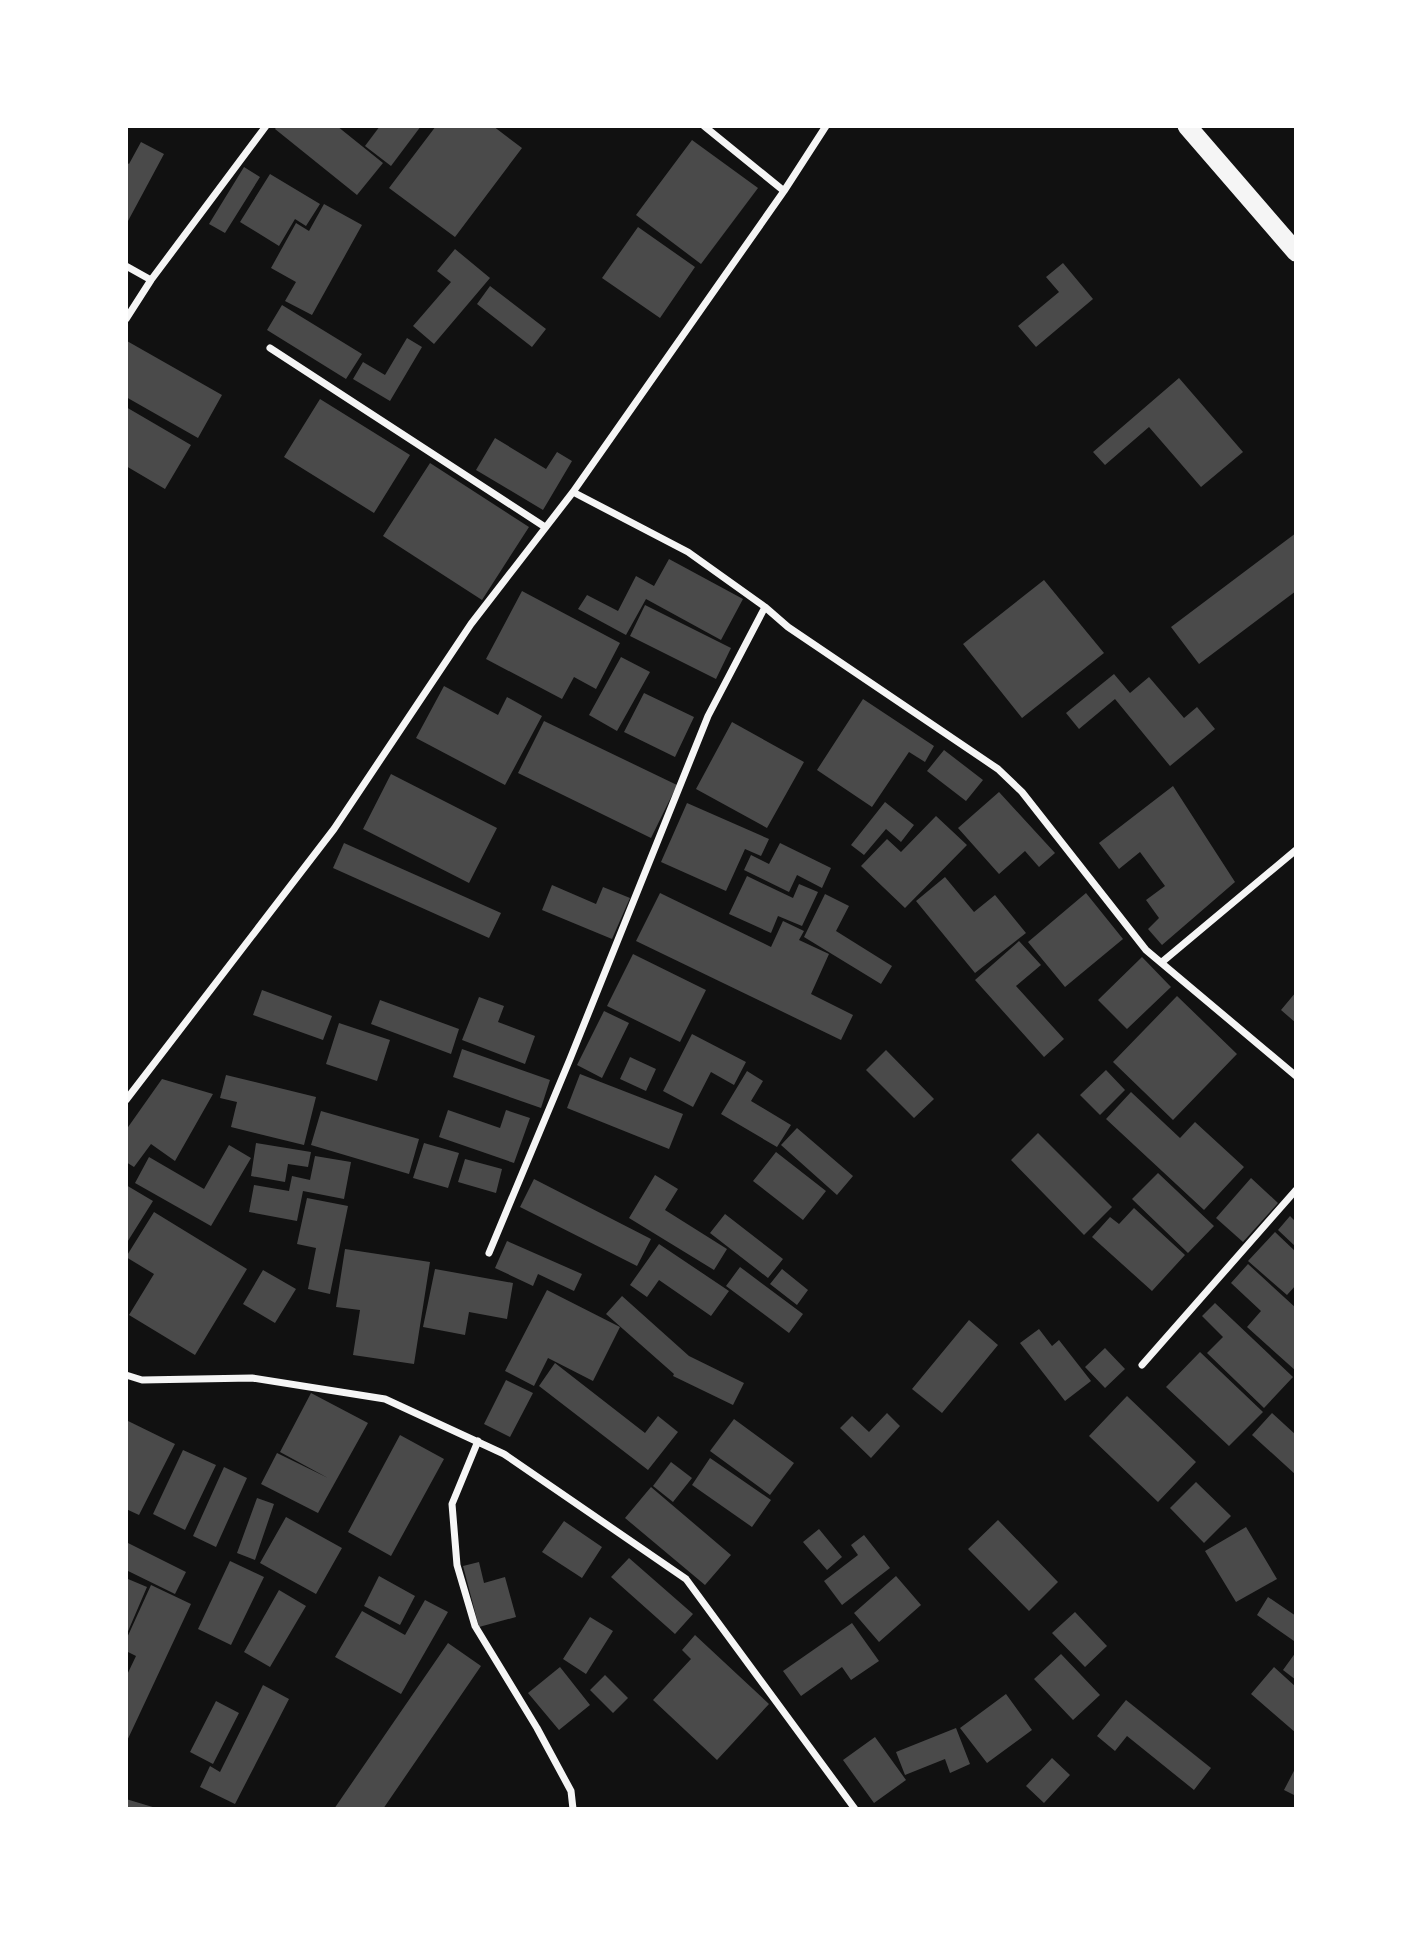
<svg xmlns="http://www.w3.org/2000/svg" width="1422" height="1935" font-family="Helvetica,sans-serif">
<rect width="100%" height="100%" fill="#111"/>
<path fill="#4a4a4a" d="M277 126H337L383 163 357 195 275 129Z
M380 126H421L391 166 365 146Z
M436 126H493L522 148 455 237 389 188Z
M692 140 758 188 701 264 636 215Z
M141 142 164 154 128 221 126 220V162L129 164Z
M244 167 260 177 225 233 209 224Z
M270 174 320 204 306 226 295 219 279 246 240 222Z
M324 204 362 225 312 315 285 301 296 282 271 268 296 223 309 231Z
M638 227 695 267 660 318 602 278Z
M455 249 490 278 434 344 413 326 451 282 437 271Z
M1063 263 1093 299 1036 347 1018 326 1059 292 1046 277Z
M490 286 546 329 532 347 477 304Z
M282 305 362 354 346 379 267 330Z
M407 338 422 347 390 401 353 379 363 362 385 375Z
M127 341 222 395 198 438 126 397Z
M1179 378 1243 452 1201 487 1149 427 1105 465 1093 452Z
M320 399 410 455 374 513 284 457Z
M126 407 191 445 165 489 126 466Z
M495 438 546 469 557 452 572 461 543 510 476 470Z
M430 463 529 527 482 600 383 536Z
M1296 533V591L1199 664 1171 627Z
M669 559 743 599 721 640 646 599 626 635 578 609 587 595 618 611 636 576 654 586Z
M1044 580 1104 653 1022 718 963 644Z
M522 591 620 643 596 689 574 677 562 699 486 659Z
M645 605 731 648 716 679 630 636Z
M621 657 650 672 617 731 589 715Z
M1114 674 1130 693 1149 677 1184 718 1197 707 1215 729 1170 766 1115 699 1079 729 1066 713Z
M444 686 498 715 507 697 542 716 505 785 416 738Z
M644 693 694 717 675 757 624 732Z
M863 699 934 746 925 762 909 752 872 807 817 770Z
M544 721 677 785 651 838 518 773Z
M732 722 804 762 767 828 696 789Z
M944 750 983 780 966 801 927 771Z
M391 774 497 828 469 883 363 829Z
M1173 786 1235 882 1162 945 1148 929 1159 918 1146 900 1165 886 1140 852 1119 869 1099 843Z
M999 792 1055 853 1039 867 1025 851 999 874 958 828Z
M885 802 914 825 901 842 886 829 864 855 851 845Z
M687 803 769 839 761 856 745 849 726 891 661 862Z
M936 816 967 845 905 908 861 866 887 839 901 852Z
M344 843 501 913 489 938 333 868Z
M780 843 831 868 822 888 797 875 789 892 744 870 751 855 769 864Z
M747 876 793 898 799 884 818 892 802 926 778 916 771 933 729 914Z
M945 877 974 912 995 895 1026 933 975 973 916 901Z
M552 885 596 904 603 887 630 898 612 939 542 910Z
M660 893 771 947 783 921 804 931 799 940 829 954 811 994 853 1015 841 1040 636 941Z
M1086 893 1123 939 1065 987 1028 942Z
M825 894 849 906 836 931 892 966 881 984 804 937Z
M1019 941 1041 965 1016 986 1064 1039 1044 1057 975 980Z
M633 954 706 990 680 1042 607 1006Z
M1142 957 1171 987 1127 1029 1098 1000Z
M262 990 332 1016 323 1040 253 1015Z
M1296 992V1023L1281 1010Z
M1177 996 1237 1054 1173 1120 1113 1062Z
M479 997 504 1006 498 1022 535 1036 525 1064 462 1040Z
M380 1000 459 1029 451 1054 371 1024Z
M604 1011 629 1023 602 1078 577 1065Z
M339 1023 390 1040 377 1081 326 1064Z
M692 1034 746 1062 734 1085 711 1072 693 1107 663 1091Z
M462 1049 550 1080 541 1108 453 1077Z
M886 1050 934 1099 914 1118 866 1070Z
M630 1057 656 1069 646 1091 620 1079Z
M1106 1070 1125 1090 1100 1115 1080 1095Z
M747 1071 763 1081 751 1101 791 1125 777 1147 721 1114Z
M580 1074 683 1114 669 1149 567 1108Z
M226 1075 316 1097 304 1145 231 1127 237 1102 220 1098Z
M162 1079 213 1094 175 1161 151 1144 134 1167 126 1162V1130Z
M1131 1092 1180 1138 1195 1122 1244 1167 1204 1210 1106 1119Z
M448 1110 500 1128 506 1110 530 1118 514 1163 439 1137Z
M321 1111 419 1139 409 1174 311 1145Z
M797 1128 853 1176 837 1195 781 1145Z
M1038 1133 1112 1207 1084 1235 1011 1160Z
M256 1143 311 1152 308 1167 288 1164 285 1182 251 1176Z
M424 1143 459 1153 448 1188 413 1178Z
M229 1145 251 1158 211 1226 135 1183 149 1157 204 1189Z
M776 1152 826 1191 803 1220 753 1181Z
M315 1156 351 1162 344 1199 303 1191 297 1221 249 1212 254 1185 289 1191 292 1176 310 1180Z
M465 1159 502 1169 496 1193 458 1182Z
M1158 1173 1214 1226 1188 1253 1132 1199Z
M655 1175 678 1189 665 1210 727 1249 714 1270 629 1218Z
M1251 1178 1278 1203 1243 1242 1216 1218Z
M534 1179 651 1239 637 1266 520 1207Z
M126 1185 153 1201 126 1244Z
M307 1198 348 1206 330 1294 308 1289 316 1248 297 1244Z
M1134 1208 1185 1255 1152 1291 1092 1237 1110 1217 1119 1224Z
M154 1212 247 1269 195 1355 129 1315 154 1274 126 1257Z
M725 1214 783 1259 768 1278 710 1233Z
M1290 1216 1296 1222V1247L1278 1230Z
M1275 1232 1296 1252V1285L1287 1295 1248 1261Z
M507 1241 582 1274 574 1291 538 1274 533 1286 495 1268Z
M659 1244 729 1291 711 1316 659 1280 647 1297 630 1285Z
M345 1249 430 1262 414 1364 353 1355 360 1310 336 1307Z
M1248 1264 1296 1308V1371L1247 1327 1261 1311 1231 1283Z
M740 1267 803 1314 789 1333 726 1286Z
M435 1269 513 1283 507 1319 469 1312 465 1335 423 1327Z
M782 1269 808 1290 797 1305 770 1284Z
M263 1270 296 1289 275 1323 243 1304Z
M547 1290 620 1327 593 1381 548 1358 534 1386 505 1371Z
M622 1296 689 1356 744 1383 733 1405 673 1376 674 1374 606 1314Z
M1215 1303 1293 1377 1264 1408 1207 1353 1223 1337 1202 1316Z
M969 1320 998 1345 942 1413 912 1389Z
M1039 1329 1052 1346 1059 1340 1091 1381 1065 1401 1020 1343Z
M1105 1348 1125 1369 1105 1388 1085 1367Z
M1200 1352 1263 1412 1229 1446 1166 1387Z
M555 1363 645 1433 658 1416 678 1432 648 1470 539 1386Z
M506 1380 533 1393 510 1437 484 1424Z
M311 1393 368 1423 318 1513 261 1484 277 1453 328 1478 280 1452Z
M1127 1396 1196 1462 1158 1502 1089 1436Z
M887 1413 900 1426 871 1458 840 1428 852 1416 869 1432Z
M1272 1413 1296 1435V1475L1252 1435Z
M734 1419 794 1463 770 1495 710 1451Z
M126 1420 175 1444 139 1515 126 1509Z
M400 1435 444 1459 391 1556 348 1532Z
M183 1450 216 1465 185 1530 153 1514Z
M710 1458 771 1500 752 1527 692 1485Z
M671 1462 692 1478 673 1502 653 1486Z
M224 1467 247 1478 216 1547 193 1536Z
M1196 1482 1231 1516 1204 1543 1170 1508Z
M651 1487 731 1555 705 1585 625 1518Z
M257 1498 274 1504 255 1560 237 1553Z
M286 1517 342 1548 316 1594 260 1563Z
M998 1520 1058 1582 1029 1611 968 1549Z
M564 1521 602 1547 582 1578 542 1552Z
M1246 1527 1277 1579 1236 1602 1205 1551Z
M819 1529 842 1557 827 1570 803 1542Z
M864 1535 890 1568 842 1605 824 1581 858 1555 851 1545Z
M126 1542 186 1572 175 1594 126 1570Z
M629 1558 693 1614 675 1634 611 1577Z
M230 1561 264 1577 231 1645 198 1629Z
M479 1562 484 1583 505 1577 516 1617 479 1627 463 1566Z
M379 1576 415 1596 400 1625 364 1606Z
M896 1576 921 1605 879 1642 854 1613Z
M128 1579 147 1587 126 1636V1583Z
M151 1585 191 1604 126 1743V1677L136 1656 126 1651V1640Z
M279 1590 306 1606 270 1667 244 1652Z
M1268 1597 1296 1616 1294 1641 1257 1615Z
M425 1600 448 1612 401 1694 335 1657 362 1611 405 1635Z
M1075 1612 1107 1646 1085 1667 1052 1633Z
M590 1617 613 1631 586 1674 563 1659Z
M852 1623 879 1661 851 1680 842 1667 801 1696 783 1671Z
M695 1635 769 1704 717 1760 653 1700 691 1659 682 1650Z
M448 1643 481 1666 383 1809H334Z
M1296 1652V1680L1283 1670Z
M1061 1654 1100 1695 1073 1720 1034 1679Z
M560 1667 590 1705 559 1730 528 1693Z
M1274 1667 1296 1687V1733L1251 1694Z
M605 1675 628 1698 613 1713 590 1690Z
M263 1685 289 1699 235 1804 200 1787 210 1766 220 1772Z
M1006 1694 1032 1730 987 1763 960 1728Z
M1126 1700 1211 1768 1194 1790 1127 1736 1115 1751 1097 1736Z
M216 1701 239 1713 213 1764 190 1752Z
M956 1728 970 1764 950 1773 945 1759 905 1775 896 1752Z
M875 1737 906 1780 874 1803 843 1760Z
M1052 1758 1070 1775 1044 1803 1026 1786Z
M1296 1767V1796L1284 1790Z
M126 1799 156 1808V1809H126Z"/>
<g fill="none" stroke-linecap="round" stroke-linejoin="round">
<path stroke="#f5f5f5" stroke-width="7" d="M704 126 784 191
M126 266 151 280
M126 319 151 280 266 126
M270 348 545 527
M573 492 688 552 765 607 788 627 998 769 1022 792 1146 950 1296 1076
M1162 962 1296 850
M126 1100 334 829 471 624 573 492 784 191 826 126
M489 1253 570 1059 708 716 765 607
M1142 1365 1296 1190
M126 1375 142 1380 252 1378 385 1399 504 1454 686 1579 855 1809
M478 1441 452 1504 457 1565 475 1626 537 1728 571 1791 573 1809"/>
<path stroke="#f5f5f5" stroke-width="19" d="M1187 126 1296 252"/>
</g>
<rect width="1422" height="1935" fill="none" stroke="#ffffff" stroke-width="256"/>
</svg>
